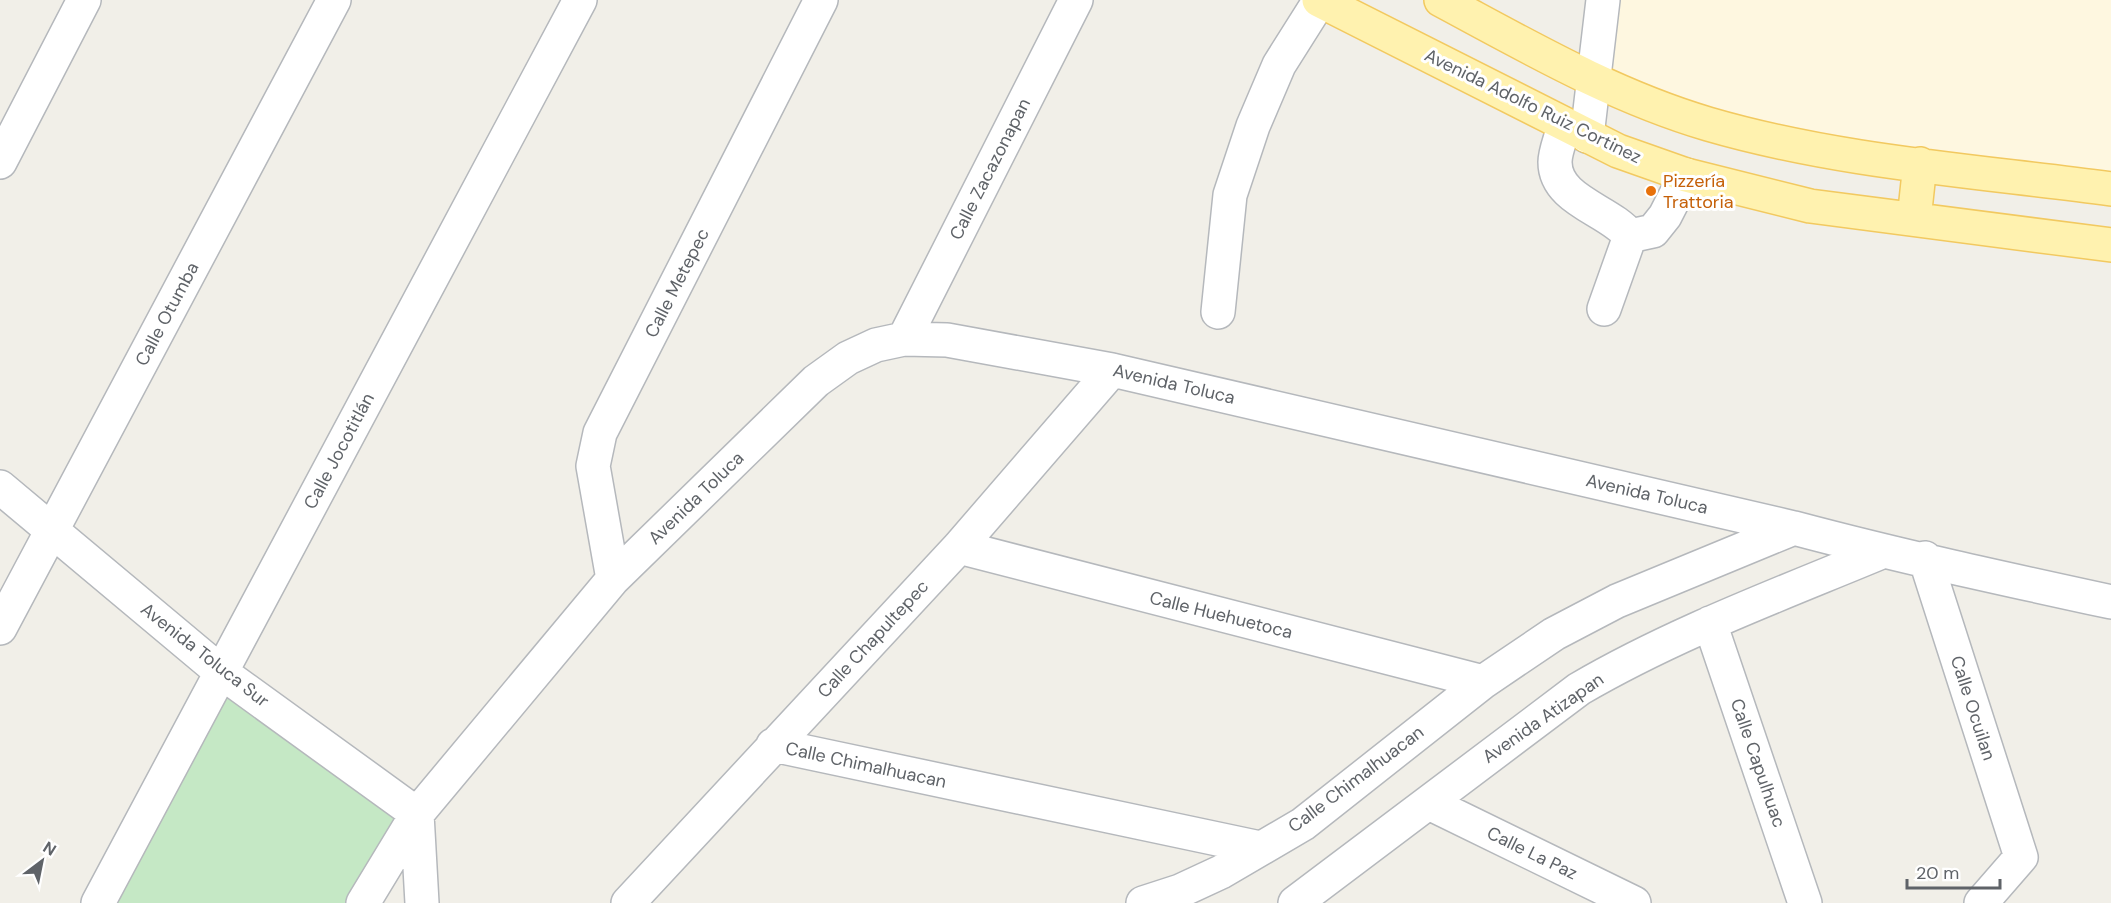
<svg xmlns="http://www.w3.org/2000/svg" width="2111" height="903" font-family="'DM Sans',sans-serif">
<rect width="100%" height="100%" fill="#f1efe8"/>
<path fill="#fef7e0" d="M1603 0H2111V189L1920 164 1592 80Z"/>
<path fill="#c5e8c5" d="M221 672 417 814 363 903H98Z"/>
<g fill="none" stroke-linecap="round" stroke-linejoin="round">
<g stroke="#b5b8bc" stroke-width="36">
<path id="minor" d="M1564 125C1562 136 1555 151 1555 162 1555 201 1610 210 1630 236L1604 309
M1587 136 1603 0
M0 162 84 0
M1630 236 1653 231 1665 216 1686 175
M1218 312 1230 195 1253 126 1279 65 1320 0
M904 339 1076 0
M0 487 221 672 417 814
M959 547 1483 682
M1925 558 2021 857 1981 903
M613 579 593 466 600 433 821 0
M1710 623 1805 903
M0 628 334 0
M773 745 1260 848
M1429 803 1634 903
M417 814 422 903
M98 903 580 0
M363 903 417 814 613 579 816 381 848 358 876 345 904 339 947 340 1112 370 1794 528C1899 556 2005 579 2111 602
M628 903 959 547 1112 370
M1143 903 1180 891 1221 872 1303 824 1483 682 1554 634 1617 601 1794 528
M1295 903 1579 689C1675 633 1781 594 1884 551"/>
</g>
<g stroke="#f2c960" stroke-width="36">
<path id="major" d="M1319 0 1618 151 1686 175 1810 206 2111 245
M1441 0C1527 46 1613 96 1708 124 1838 162 1977 171 2111 189
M1914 219 1920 164"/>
</g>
<use href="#minor" stroke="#fff" stroke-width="33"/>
<use href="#major" stroke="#fff2af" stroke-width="33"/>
</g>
<circle fill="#e8710a" stroke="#fff" stroke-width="2" cx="1651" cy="191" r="6"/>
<g text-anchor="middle" stroke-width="6" stroke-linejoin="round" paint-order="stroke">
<g font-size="18" fill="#5f6368" stroke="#fff">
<text transform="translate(1533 106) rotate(26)" y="6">Avenida Adolfo Ruiz Cortinez</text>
<text transform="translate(990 169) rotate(-63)" y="6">Calle Zacazonapan</text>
<text transform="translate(677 283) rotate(-63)" y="6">Calle Metepec</text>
<text transform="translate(167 314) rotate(-62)" y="6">Calle Otumba</text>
<text transform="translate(1174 384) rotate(13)" y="6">Avenida Toluca</text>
<text transform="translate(339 451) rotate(-62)" y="6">Calle Jocotitlán</text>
<text transform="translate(1647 494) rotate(13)" y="6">Avenida Toluca</text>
<text transform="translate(696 498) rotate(-44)" y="6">Avenida Toluca</text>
<text transform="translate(1221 615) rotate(14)" y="6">Calle Huehuetoca</text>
<text transform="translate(873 639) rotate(-47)" y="6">Calle Chapultepec</text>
<text transform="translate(205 655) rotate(38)" y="6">Avenida Toluca Sur</text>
<text transform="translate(1973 708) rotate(72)" y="6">Calle Ocuilan</text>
<text transform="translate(1543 718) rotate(-35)" y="6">Avenida Atizapan</text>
<text transform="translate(1758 763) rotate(71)" y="6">Calle Capulhuac</text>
<text transform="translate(866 765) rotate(12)" y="6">Calle Chimalhuacan</text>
<text transform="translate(1356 779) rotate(-37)" y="6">Calle Chimalhuacan</text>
<text transform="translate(1532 853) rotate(26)" y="6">Calle La Paz</text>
</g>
<g font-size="18" fill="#c56008" stroke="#fff" text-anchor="start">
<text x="1663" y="187">Pizzería<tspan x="1663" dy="21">Trattoria</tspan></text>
</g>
</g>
<g transform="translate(42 861) rotate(32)" stroke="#ffffff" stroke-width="4.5" paint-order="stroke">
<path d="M0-4.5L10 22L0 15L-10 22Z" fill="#5f6368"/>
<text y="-9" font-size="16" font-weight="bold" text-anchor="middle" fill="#5f6368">N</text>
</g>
<path d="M1907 879v9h93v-9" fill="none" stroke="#5f6368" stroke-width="3"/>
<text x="1916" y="879" font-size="18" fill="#5f6368" stroke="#ffffff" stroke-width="4.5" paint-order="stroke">20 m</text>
</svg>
